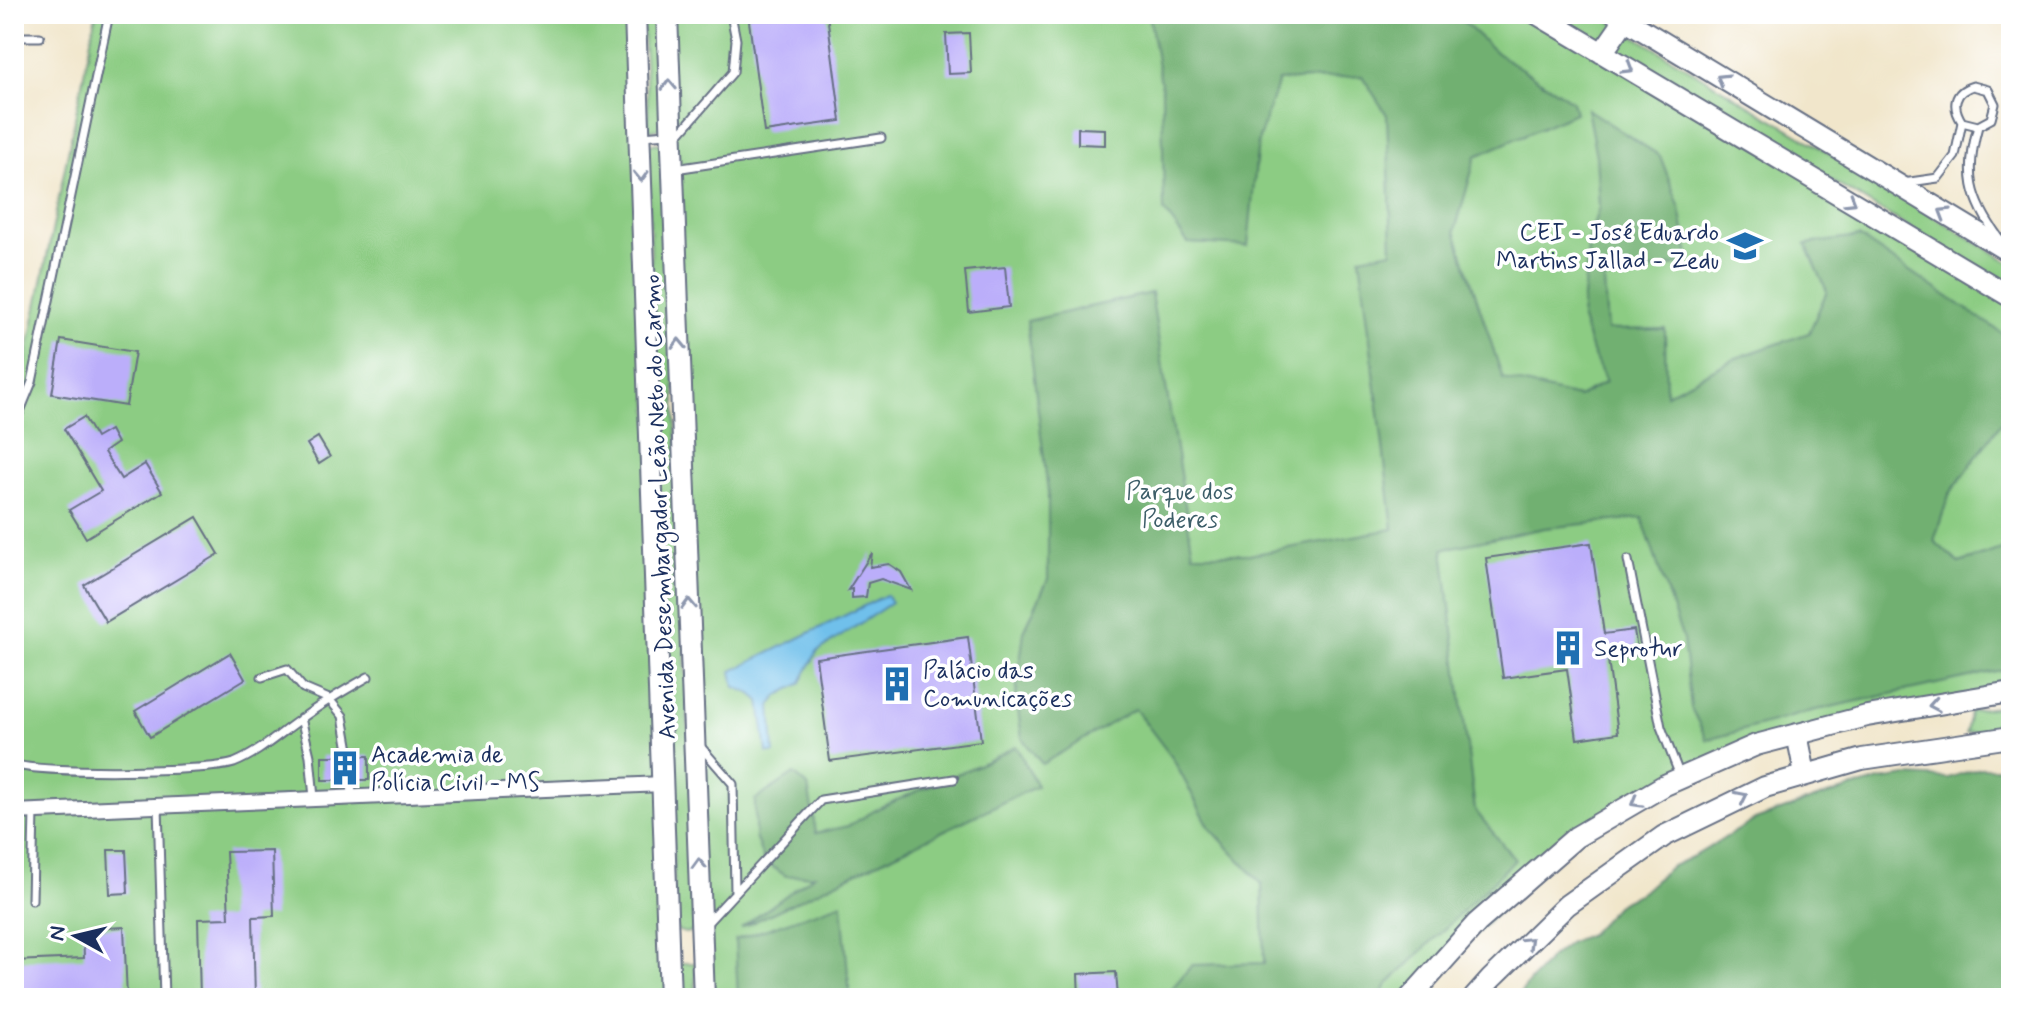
<svg xmlns="http://www.w3.org/2000/svg" width="2025" height="1012" font-family="Mynerve,sans-serif">
<rect width="100%" height="100%" fill="#fff"/>
<filter id="ink" filterUnits="userSpaceOnUse"><feTurbulence type="fractalNoise" baseFrequency=".0125" numOctaves="2"/><feDisplacementMap in="SourceGraphic" scale="16" xChannelSelector="R" yChannelSelector="G"/><feConvolveMatrix kernelMatrix="1 2 1 2 8 2 1 2 1" color-interpolation-filters="sRGB"/></filter>
<filter id="wash" filterUnits="userSpaceOnUse"><feTurbulence type="fractalNoise" baseFrequency=".006" numOctaves="4" result="noise"/><feDisplacementMap in="SourceGraphic" scale="32" xChannelSelector="R" yChannelSelector="G"/><feGaussianBlur stdDeviation="1.8" result="paint"/><feColorMatrix in="noise" values="0 0 0 0 0 0 0 0 0 0 0 0 0 0 0 0 0 1.4 0 .05"/><feComposite in="paint" operator="in"/></filter>
<g filter="url(#wash)">
<rect width="100%" height="100%" fill="#f1e6cb"/>
<path fill="#8ccc83" stroke="#547e70" stroke-width="2" d="M96 14H635L670 998H14V420Z
M642 14H663L662 129 649 130Z
M667 14H1537L2011 297V692L1756 745 1576 837 1410 998H704Z
M1552 14H1598L2011 263V288Z
M656 143 665 146 696 931 685 933 676 930 647 146Z
M2011 705V727L1966 733 1970 711Z
M674 963H695L696 998H675Z"/>
<path fill="#71b071" stroke="#467068" stroke-width="2" d="M1149 14H1455L1497 53 1572 101 1575 113 1476 156 1455 231 1503 379 1578 397 1606 382 1592 352 1581 317 1589 238 1599 207 1596 156 1587 109 1660 156 1680 208 1690 262 1604 280 1607 330 1665 329 1666 394 1736 358 1809 333 1827 291 1806 244 1859 237 2011 339V409L1949 495 1934 541 1959 563 2011 546V668L1812 711 1707 740 1691 708 1683 640 1642 518 1545 528 1443 549 1475 810 1515 860 1387 985 1380 998H1166V995L1192 965 1264 963 1262 884 1210 828 1173 759 1135 709 1042 764 1022 738 1016 695 1024 631 1048 579V492L1027 321 1151 293 1193 554H1255L1393 529 1360 257 1392 251 1387 115 1362 76 1278 81 1258 142 1248 246 1188 243 1164 211 1162 90Z
M1016 746 1037 786 741 928 814 875 786 876 764 861 755 836V800L794 774 808 786 816 833 848 826 881 807 987 761Z
M1980 768H2011V998H1516L1549 959 1570 942 1590 934 1620 902 1642 892 1670 867 1696 855 1755 820 1817 798 1880 780 1907 776 1948 778Z
M842 903 850 998H738L735 940Z"/>
<path fill="#70c0eb" stroke="#4678a4" stroke-width="2" d="M886 595 891 603 817 652 800 684 779 695 771 704 774 753H767L760 701 752 694 735 687 732 671Z"/>
<g id="blocks">
<path fill="#bbaefa" d="M748 14H827L841 121 764 132Z
M969 33 971 73 948 74 946 34Z
M1078 128 1105 129V145L1078 144Z
M1005 267 1009 307 969 312 965 271Z
M61 340 135 352 126 406 52 394Z
M84 417 96 438 110 430 117 443 104 452 121 479 145 464 162 492 86 538 69 510 101 491 64 429Z
M318 437 330 457 319 464 307 444Z
M197 517 219 554 106 622 84 585Z
M1591 543 1604 634 1634 630 1638 655 1608 660 1618 733 1577 739 1567 669 1503 678 1486 558Z
M872 553 870 567 889 564 901 572 911 590 881 579 868 583 866 597 852 598V589L848 590Z
M968 637 981 741 830 761 816 658Z
M230 653 245 679 150 737 135 711Z
M322 756H343L350 762 356 756H369V780H358L351 774 347 775 345 780H322Z
M108 850H126L128 893 110 894Z
M272 851 274 916 253 917 255 998H200L198 919 229 918 226 852Z
M124 927 127 998H14V961L84 958 83 929Z
M1116 972 1118 998H1079L1078 974Z"/>
</g>
</g>
<g filter="url(#ink)">
<use href="#blocks" fill-opacity="0" stroke="#666f84" stroke-width="2"/>
<g fill="none" stroke-linecap="round" stroke-linejoin="round">
<g stroke="#666f84" stroke-width="11">
<path id="service" d="M14 37H40
M1978 126C1965 173 1970 199 1999 238
M642 136 680 133 733 72 736 40 731 14
M675 169 881 138
M1903 183 1938 178 1955 156 1962 122C1952 107 1953 92 1973 86L1988 90 1995 104 1991 119 1978 126 1962 122
M14 426 32 382 109 14
M1628 560 1661 727 1680 776
M262 677 287 669 303 688 329 699 343 716 350 756
M301 718 310 756 314 798
M700 746 733 784 735 892
M14 764C38 774 208 772 234 763 259 753 279 734 301 719 322 703 345 690 368 677
M351 780 352 797
M158 806 164 998
M32 900 34 811
M706 924 821 800 954 779"/>
</g>
<g stroke="#666f84" stroke-width="18">
<path id="minor" d="M14 812 663 784"/>
</g>
<g stroke="#666f84" stroke-width="24">
<path id="secondary" d="M635 14 670 998
M667 14 704 998
M1537 14 2011 297
M1616 14 2011 253
M1602 53 1625 20
M1797 734 1805 774
M1410 998 1477 923 1576 837 1665 785 1756 745 1867 716 2011 692
M1474 998 1491 979 1567 905 1664 836 1765 787 1862 759 2011 737"/>
</g>
<use href="#service" stroke="#fff" stroke-width="7"/>
<use href="#minor" stroke="#fff" stroke-width="14"/>
<use href="#secondary" stroke="#fff" stroke-width="20"/>
</g>
<defs><path id="oneway-chevron" d="M-2-3.5L2.5 0L-2 3.5" fill="none" stroke-width="1.6" stroke-linecap="round" stroke-linejoin="round" transform="scale(2)"/></defs>
<g stroke="#8d97ae">
<use href="#oneway-chevron" transform="translate(1628 68) rotate(31)"/>
<use href="#oneway-chevron" transform="translate(1722 79) rotate(-148)"/>
<use href="#oneway-chevron" transform="translate(669 85) rotate(-92)"/>
<use href="#oneway-chevron" transform="translate(641 176) rotate(88)"/>
<use href="#oneway-chevron" transform="translate(1851 201) rotate(31)"/>
<use href="#oneway-chevron" transform="translate(1944 213) rotate(-149)"/>
<use href="#oneway-chevron" transform="translate(679 344) rotate(-92)"/>
<use href="#oneway-chevron" transform="translate(689 604) rotate(-92)"/>
<use href="#oneway-chevron" transform="translate(1934 705) rotate(170)"/>
<use href="#oneway-chevron" transform="translate(1742 797) rotate(-26)"/>
<use href="#oneway-chevron" transform="translate(1636 802) rotate(150)"/>
<use href="#oneway-chevron" transform="translate(699 864) rotate(-92)"/>
<use href="#oneway-chevron" transform="translate(1528 942) rotate(-44)"/>
</g>
</g>
<defs>
<g id="school-bare" transform="scale(2.76)"><path d="M0-5L7-2L0 1L-7-2ZM-4 1L0 2.5L4 1V4Q0 6-4 4Z" fill="#1f6fb2" stroke="#fff" stroke-width="2.5" paint-order="stroke"/></g>
<g id="building-bare" transform="scale(2.76)"><path d="M-4-6H4V6H1V3H-1V6H-4ZM-2.5-4.3h1.7v1.8h-1.7ZM.8-4.3h1.7v1.8H.8ZM-2.5-1h1.7V.8h-1.7ZM.8-1h1.7V.8H.8Z" fill="#1f6fb2" stroke="#fff" stroke-width="2.5" paint-order="stroke"/></g>
</defs>
<g fill-rule="evenodd">
<use href="#school-bare" x="1745" y="246"/>
<use href="#building-bare" x="1568" y="648"/>
<use href="#building-bare" x="897" y="684"/>
<use href="#building-bare" x="345" y="768"/>
</g>
<g text-anchor="middle" stroke-width="7" stroke-linejoin="round" paint-order="stroke">
<g font-size="24" fill="#1b2f5e" stroke="#fff" text-anchor="start">
<text x="1719" y="240" text-anchor="end">CEI - José Eduardo<tspan x="1719" dy="28">Martins Jallad - Zedu</tspan></text>
<text x="1594" y="656">Seprotur</text>
<text x="923" y="678">Palácio das<tspan x="923" dy="28">Comunicações</tspan></text>
<text x="371" y="762">Academia de<tspan x="371" dy="28">Polícia Civil - MS</tspan></text>
</g>
<g font-size="24" fill="#3d5e69" stroke="#fff">
<text x="1180" y="499">Parque dos<tspan x="1180" dy="28">Poderes</tspan></text>
</g>
<g font-size="24" fill="#1b2f5e" stroke="#fff">
<text transform="translate(659 507) rotate(-92)" y="8">Avenida Desembargador Leão Neto do Carmo</text>
</g>
</g>
<rect width="2025" height="1012" fill="none" stroke="#fff" stroke-width="48"/>
<g transform="translate(76 936) rotate(278)" stroke="#ffffff" stroke-width="6" paint-order="stroke">
<path d="M0-6L14 30L0 20L-14 30Z" fill="#1b2f5e"/>
<text y="-12" font-size="22" font-weight="bold" text-anchor="middle" fill="#1b2f5e">N</text>
</g>
</svg>
